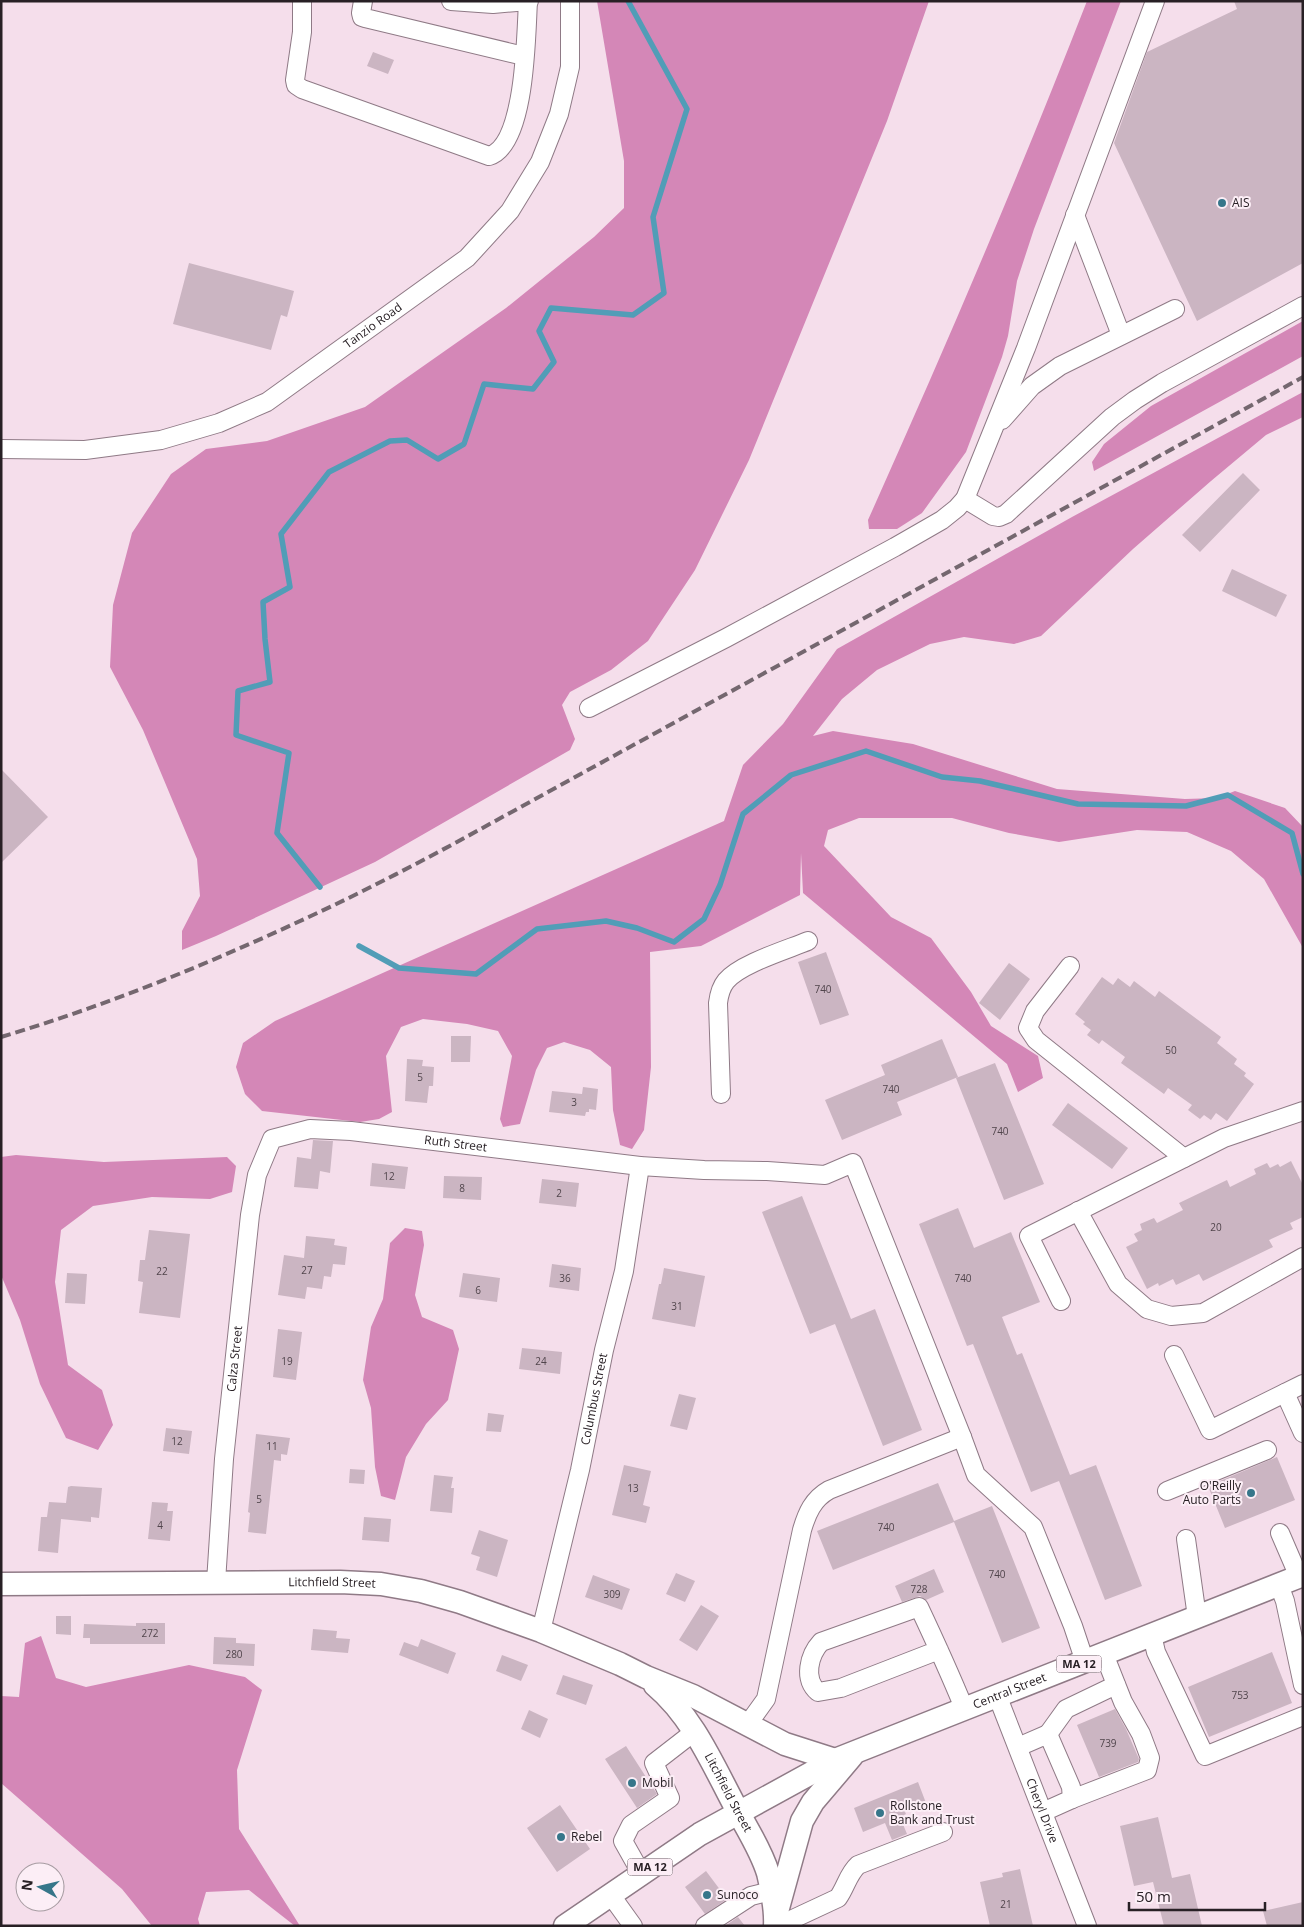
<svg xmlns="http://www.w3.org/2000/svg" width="1304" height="1927" font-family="'Open Sans',sans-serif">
<rect width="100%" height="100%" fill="#f5deeb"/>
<path fill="#d487b7" d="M597 1H929L887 121 749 460 695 570 648 641 611 670 570 692 562 705 575 739 570 750 375 862 216 936 182 950V931L200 896 197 859 143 730 110 667 113 605 132 533 171 474 206 449 267 441 365 407 506 308 594 237 624 208V161Z
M1087 1H1121L1034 229 1017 281 1008 336 1002 357 966 452 922 513 897 529H869L868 520C945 348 1019 176 1087 1Z
M1303 321V356L1094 471 1092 462 1104 444 1151 406Z
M1303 392V417L1266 435 1211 481 1133 549 1041 636 1014 644 964 637 930 644 877 670 842 699 813 736 833 731 913 744 1057 789 1185 799 1217 798 1235 791 1285 808 1303 827V948L1264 879 1231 851 1187 832 1137 830 1059 842 1009 833 952 818H859L828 830 824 846 891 917 931 938 971 992 991 1026 1038 1056 1043 1078 1018 1092 1007 1064 803 893 801 853 800 895 701 946 650 952 651 1067 644 1130 632 1149 620 1145 613 1110 611 1067 590 1050 564 1042 547 1048 536 1070 520 1124 503 1127 500 1119 512 1056 498 1031 467 1024 423 1019 401 1027 386 1056 392 1112 379 1119 360 1122 262 1111 245 1094 236 1067 243 1043 275 1021 724 821 743 765 783 724 837 649 1072 517Z
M16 1155 104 1162 227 1157 236 1166 232 1192 210 1199 152 1197 93 1206 61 1230 55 1282 68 1365 102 1390 113 1425 98 1450 66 1438 40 1384 20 1320 1 1275V1157Z
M405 1228 422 1231 424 1245 415 1295 422 1317 453 1330 459 1349 448 1400 426 1424 406 1457 395 1500 381 1496 375 1467 371 1408 363 1380 371 1327 383 1299 390 1243Z
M41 1636 56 1678 86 1687 189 1665 245 1677 262 1690 237 1770 239 1829 300 1926H295L249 1890 206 1892 198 1919 200 1926H152L122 1889 1 1783V1696L19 1697 25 1643Z"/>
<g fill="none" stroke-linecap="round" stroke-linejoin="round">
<path stroke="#519db7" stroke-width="5.5" d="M320 887 277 833 289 753 236 735 238 691 270 682 265 639 263 602 290 587 281 534 329 472 390 441 407 440 438 459 464 444 484 384 533 389 554 362 539 331 551 308 633 315 664 293 653 217 687 109 628 1
M359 946 399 968 476 974 537 929 606 921 637 928 674 942 704 919 720 885 743 814 791 775 866 751 942 777 980 781 1078 804 1186 806 1228 795 1292 833 1303 874"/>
</g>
<path fill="#cbb5c2" d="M1234 1H1303V263L1197 321 1114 143 1147 52 1237 9Z
M373 52 394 60 388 74 367 66Z
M189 263 294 291 287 317 281 315 271 350 173 324Z
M1243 473 1260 490 1200 552 1182 535Z
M1232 569 1287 595 1276 617 1222 591Z
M1 769 48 817 1 863Z
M826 952 849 1015 820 1025 798 962Z
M1009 963 1030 979 1000 1020 979 1003Z
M1102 977 1113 985 1118 978 1130 987 1134 981 1155 997 1159 991 1221 1037 1217 1043 1237 1059 1234 1064 1246 1073 1244 1076 1254 1084 1227 1121 1216 1113 1211 1120 1204 1115 1200 1119 1188 1110 1192 1105 1168 1088 1164 1094 1121 1063 1125 1057 1102 1040 1099 1044 1087 1035 1091 1030 1083 1024 1085 1022 1075 1014Z
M451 1036H471L470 1062H451Z
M942 1039 958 1077 897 1102 902 1115 842 1140 825 1100 885 1075 881 1065Z
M407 1059 423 1060 422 1066 434 1067 433 1086H429L427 1103 405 1101Z
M995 1063 1044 1184 1004 1200 956 1078Z
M583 1087 598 1089 596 1110 589 1109V1112H586L585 1116 549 1112 552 1091 582 1094Z
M1068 1103 1128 1148 1112 1169 1052 1125Z
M313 1140 333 1141 330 1173 320 1171 318 1189 294 1187 297 1157 311 1159Z
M1291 1161 1303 1185V1217L1290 1223 1293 1229 1269 1240 1273 1247 1203 1281 1199 1274 1176 1285 1173 1279 1159 1286 1158 1283 1147 1289 1126 1247 1138 1241 1134 1234 1142 1230 1140 1224 1154 1218 1157 1223 1183 1210 1179 1203 1227 1180 1230 1187 1256 1174 1254 1169 1267 1163 1270 1168 1278 1164 1280 1167Z
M372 1163 408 1167 405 1189 370 1186Z
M444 1176 482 1177 481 1200 443 1198Z
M542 1179 579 1183 576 1207 539 1203Z
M802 1196 851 1319 875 1309 922 1430 883 1446 835 1324 810 1334 762 1212Z
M958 1208 974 1248 1011 1232 1040 1302 1002 1317 1017 1355 1022 1353 1070 1475 1096 1465 1142 1586 1105 1600 1059 1481 1031 1492 973 1344 967 1346 919 1224Z
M149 1230 190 1234 180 1318 139 1313 143 1282 138 1281 140 1260H145Z
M306 1236 335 1239 334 1245 347 1247 345 1265 333 1264 331 1277 324 1276 322 1289 307 1287 305 1299 278 1295 284 1255 304 1258Z
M552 1264 581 1268 579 1291 549 1287Z
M664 1268 705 1276 695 1327 652 1319 659 1284H661Z
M67 1273 87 1274 85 1304 65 1303Z
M463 1273 500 1278 497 1302 459 1297Z
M278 1329 302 1332 296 1380 273 1377Z
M522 1348 562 1352 560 1374 519 1369Z
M679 1394 696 1398 687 1430 670 1426Z
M488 1413 504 1415 501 1432 486 1431Z
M166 1428 192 1431 189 1454 163 1451Z
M256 1434 290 1438 287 1455 281 1454V1461L274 1460 266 1534 248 1532 250 1513 248 1512Z
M1277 1457 1295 1500 1225 1528 1208 1486Z
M624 1465 651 1471 643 1505 650 1507 646 1523 612 1515Z
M350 1469 365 1470 364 1484 349 1483Z
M434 1475 453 1477 451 1488H454L452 1513 430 1511Z
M938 1483 954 1521 992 1506 1040 1628 1002 1643 954 1522 833 1570 817 1531Z
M71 1486 102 1488 99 1518 91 1517V1522L61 1519 58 1553 38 1551 41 1517H47L49 1502 66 1503 68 1487Z
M152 1502 168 1503 167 1511H173L170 1541 148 1539Z
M364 1517 391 1519 389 1542 362 1540Z
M479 1530 508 1540 497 1577 476 1570 480 1557 471 1554Z
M934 1569 944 1592 926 1600 920 1596 902 1602 895 1586Z
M676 1573 695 1581 685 1602 666 1594Z
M593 1575 630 1589 622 1610 585 1597Z
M701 1605 719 1616 697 1651 679 1640Z
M56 1616H71V1635L56 1634Z
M136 1623H165V1644H90V1638H83L84 1624 136 1626Z
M313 1629 337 1631 336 1638 350 1639 348 1653 311 1650Z
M214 1637 236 1638V1643L255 1644 254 1666 213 1664Z
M421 1639 456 1653 448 1674 399 1655 404 1642 418 1647Z
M1272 1652 1292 1703 1209 1737 1188 1687Z
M502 1655 528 1665 521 1681 496 1671Z
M563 1675 593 1685 586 1705 556 1694Z
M1115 1709 1126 1729 1139 1759 1138 1762 1099 1777 1077 1725Z
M529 1710 548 1719 540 1738 521 1729Z
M626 1746 657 1794 637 1808 605 1759Z
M918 1782 926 1803 905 1812 906 1814 900 1817 907 1834 892 1840 885 1823 863 1832 854 1808Z
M560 1805 590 1849 557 1872 527 1828Z
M1158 1817 1172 1878 1190 1874 1202 1926H1164L1153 1882 1134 1886 1120 1826Z
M1020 1869 1033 1926H990L980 1882 1003 1877 1002 1873Z
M706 1871 727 1899 705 1914 685 1887Z
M1303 1902V1926H1267L1263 1911Z
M738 1917 745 1926H725Z"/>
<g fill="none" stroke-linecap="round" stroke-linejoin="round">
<g stroke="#8f7a86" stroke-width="20">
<g id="minor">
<path d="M302 1V32L295 80 296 85 302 89 489 156C526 145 526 34 528 1"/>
<path d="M363 1 361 13 362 17 365 18 524 56"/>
<path d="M451 1 493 4 529 1"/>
<path d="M1075 215 1121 335"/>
<path d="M1002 420 1032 386 1060 366 1175 309"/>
<path id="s1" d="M1 449 85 450 161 440 219 423 267 402 467 258 510 211 540 162 559 114 570 67V1"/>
<path d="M965 499 993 516 999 517 1006 514 1112 417 1135 400 1162 383 1303 306"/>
<path d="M589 708 726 638 895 547 942 520 957 508 965 499 1026 348 1155 1"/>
<path d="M1070 966 1035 1011 1028 1028 1036 1040 1184 1158"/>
<path d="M721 1094 718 1003C719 995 721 987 726 981 740 964 786 950 808 941"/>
<path d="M1078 1211 1118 1284 1147 1309 1171 1316 1203 1313 1303 1257"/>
<path d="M1061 1301 1029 1236 1224 1138 1303 1111"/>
<path d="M1174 1355 1210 1430 1303 1384"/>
<path d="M1285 1393 1303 1433"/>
<path d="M1167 1491 1267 1450"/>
<path d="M1280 1533 1299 1577"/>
<path d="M1186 1539 1197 1617"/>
<path id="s2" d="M216 1582 224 1459 250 1215 257 1175 272 1139 310 1129 351 1131 640 1166 704 1170 767 1171 825 1175 853 1163 962 1437"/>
<path d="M1279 1585 1285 1601 1303 1685"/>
<path id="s3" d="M541 1631 580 1470 604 1350 624 1271 640 1166"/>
<path d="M1152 1635 1156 1652 1205 1756 1303 1716"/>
<path d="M939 1650 841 1688 818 1692C803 1679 809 1655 821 1642L919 1607C935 1641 950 1674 964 1708"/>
<path id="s4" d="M997 1695 1087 1926"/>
<path d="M748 1724 766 1699 802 1530C807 1513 813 1499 829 1490L962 1437 976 1475 1033 1527 1073 1626 1085 1662"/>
<path d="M1048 1734 1066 1709 1116 1685"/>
<path d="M1018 1747 1048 1734 1071 1787 1072 1799 1043 1812"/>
<path d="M1072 1799 1147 1770 1150 1758 1141 1734 1123 1702 1104 1654"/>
<path d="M641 1873 623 1841 631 1825 670 1798 654 1763 694 1732"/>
<path d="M610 1894 633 1926"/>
<path d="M705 1926 751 1896 771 1891"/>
<path d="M778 1926 838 1898C846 1887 848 1874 858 1865L943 1832"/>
</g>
</g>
<g stroke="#8f7a86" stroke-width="25">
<g id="major">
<path id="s5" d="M1 1584 340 1582 381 1584 421 1591 460 1602 541 1631 620 1664 646 1677 693 1696 785 1744 835 1760"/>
<path id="s6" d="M655 1685C693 1717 713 1765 736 1808 747 1829 761 1850 768 1873 772 1890 776 1909 775 1926"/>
<path d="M778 1908 802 1821 813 1802 852 1756"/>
<path id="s7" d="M565 1926 700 1834 835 1760 1303 1575"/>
</g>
</g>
<use href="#minor" stroke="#fff" stroke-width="18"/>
<use href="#major" stroke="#fff" stroke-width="22"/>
<path stroke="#74676f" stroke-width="4" stroke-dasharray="10 5" stroke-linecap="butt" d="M1 1037C115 1003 225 957 332 906 374 886 416 864 457 842L1303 377"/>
</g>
<g fill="#36768a" stroke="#fceef6" stroke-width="2">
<circle cx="1222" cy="203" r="5"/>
<circle cx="1251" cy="1493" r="5"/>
<circle cx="632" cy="1783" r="5"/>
<circle cx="880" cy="1813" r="5"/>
<circle cx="561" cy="1837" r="5"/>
<circle cx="707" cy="1895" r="5"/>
</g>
<g text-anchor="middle" stroke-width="4" stroke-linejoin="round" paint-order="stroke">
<g font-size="10" fill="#51454c">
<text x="823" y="993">740</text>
<text x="1171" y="1054">50</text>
<text x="420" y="1081">5</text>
<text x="891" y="1093">740</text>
<text x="574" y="1106">3</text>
<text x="1000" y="1135">740</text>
<text x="389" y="1180">12</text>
<text x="462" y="1192">8</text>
<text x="559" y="1197">2</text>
<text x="1216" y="1231">20</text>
<text x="307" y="1274">27</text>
<text x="162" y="1275">22</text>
<text x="565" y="1282">36</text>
<text x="963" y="1282">740</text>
<text x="478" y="1294">6</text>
<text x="677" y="1310">31</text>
<text x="287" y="1365">19</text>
<text x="541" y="1365">24</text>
<text x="177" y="1445">12</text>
<text x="272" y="1450">11</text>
<text x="633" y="1492">13</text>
<text x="259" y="1503">5</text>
<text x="160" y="1529">4</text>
<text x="886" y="1531">740</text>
<text x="997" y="1578">740</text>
<text x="919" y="1593">728</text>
<text x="612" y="1598">309</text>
<text x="150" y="1637">272</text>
<text x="234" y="1658">280</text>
<text x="1240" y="1699">753</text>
<text x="1108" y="1747">739</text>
<text x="1006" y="1908">21</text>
</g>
<g fill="#fceef6" stroke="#685e64" stroke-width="1">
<rect x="1056.5" y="1655.5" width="45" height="17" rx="4"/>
<rect x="627.5" y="1858.5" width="45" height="17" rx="4"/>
</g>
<g font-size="11" font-weight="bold" fill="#282025">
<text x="1079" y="1668">MA 12</text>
<text x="650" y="1871">MA 12</text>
</g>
<g font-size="12" fill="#282025" stroke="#fceef6" text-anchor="start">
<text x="1232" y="207">AIS</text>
<text x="1241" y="1490" text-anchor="end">O'Reilly<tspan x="1241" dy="14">Auto Parts</tspan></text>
<text x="642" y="1787">Mobil</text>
<text x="890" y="1810">Rollstone<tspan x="890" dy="14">Bank and Trust</tspan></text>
<text x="571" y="1841">Rebel</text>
<text x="717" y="1899">Sunoco</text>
</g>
<g font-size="12" fill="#282025" stroke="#fceef6">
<text dy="4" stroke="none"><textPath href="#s1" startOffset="404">Tanzio Road</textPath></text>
<text dy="4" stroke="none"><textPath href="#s2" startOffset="634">Ruth Street</textPath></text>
<text dy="4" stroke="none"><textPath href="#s2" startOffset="224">Calza Street</textPath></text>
<text dy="4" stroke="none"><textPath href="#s3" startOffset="238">Columbus Street</textPath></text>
<text dy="4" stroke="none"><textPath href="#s5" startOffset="331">Litchfield Street</textPath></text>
<text dy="4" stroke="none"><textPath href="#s7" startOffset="505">Central Street</textPath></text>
<text dy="4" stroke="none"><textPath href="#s6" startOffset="131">Litchfield Street</textPath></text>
<text dy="4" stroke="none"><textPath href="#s4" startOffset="124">Cheryl Drive</textPath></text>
</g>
</g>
<rect width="1304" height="1927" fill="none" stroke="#282025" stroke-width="5"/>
<g transform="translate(40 1887) rotate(278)"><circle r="24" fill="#fceef6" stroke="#a79ca2"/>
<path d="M0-4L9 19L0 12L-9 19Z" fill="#36768a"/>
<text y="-8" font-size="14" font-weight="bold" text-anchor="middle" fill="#282025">N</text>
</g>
<path d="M1129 1902v8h136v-8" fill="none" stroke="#282025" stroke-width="2.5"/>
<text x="1136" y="1902" font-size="15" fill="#282025" stroke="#fceef6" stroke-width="4" paint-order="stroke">50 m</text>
</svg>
